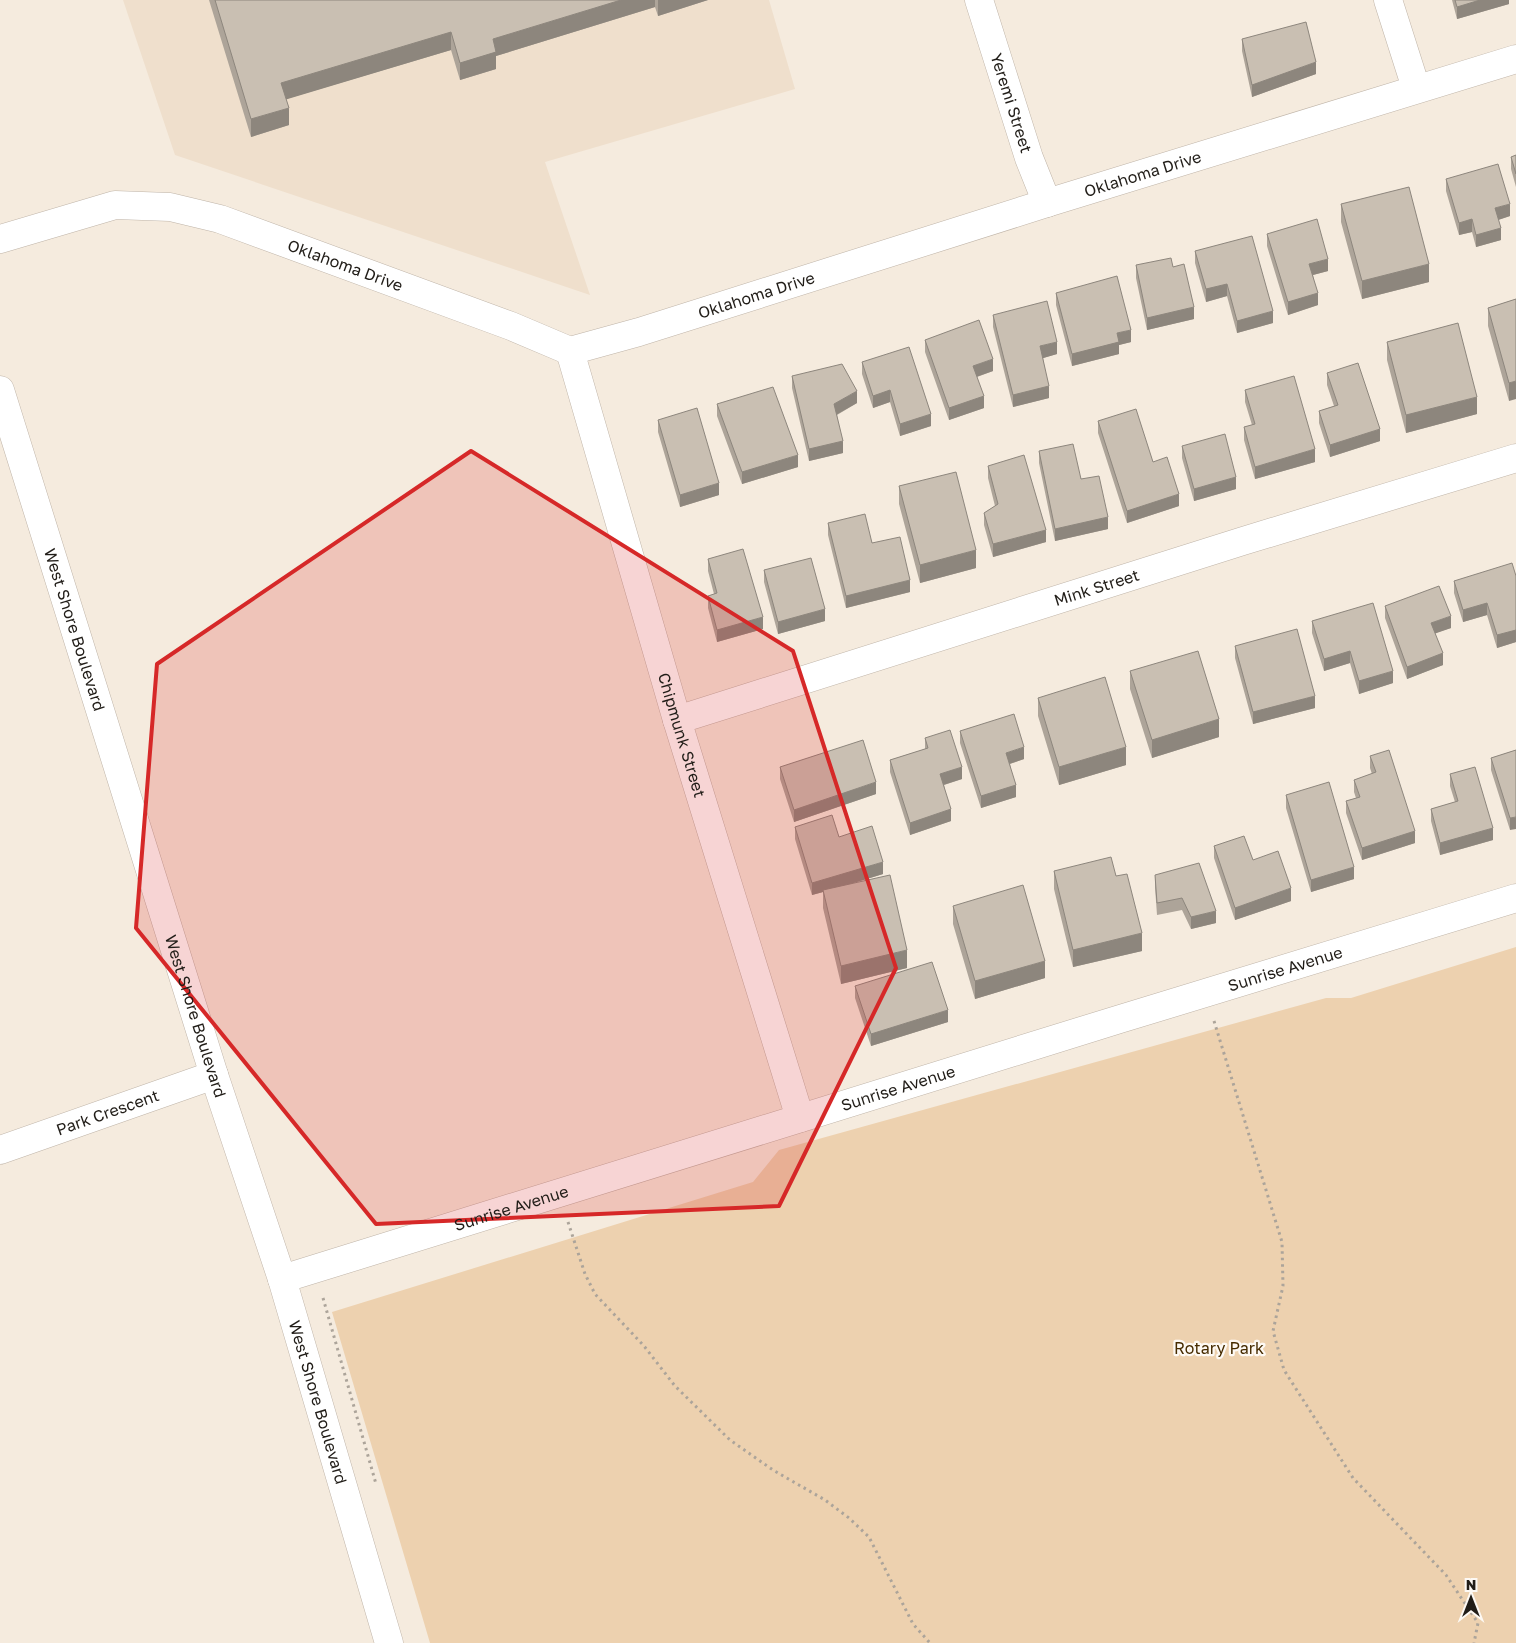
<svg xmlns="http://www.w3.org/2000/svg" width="1516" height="1643" font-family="'Golos Text',sans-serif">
<rect width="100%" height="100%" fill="#f5ebde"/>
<path fill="#efdfcc" d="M123 0H769L795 89 545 162 590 295 175 155Z"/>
<path fill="#edd1af" d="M1516 947V1643H430L332 1312 753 1182 779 1150 1326 998H1351Z"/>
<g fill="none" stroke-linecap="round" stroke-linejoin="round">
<g stroke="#bfb4a8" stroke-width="29">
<g id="minor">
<path id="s1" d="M979 0 1029 158 1047 203"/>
<path d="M1388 0 1416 88"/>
<path id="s2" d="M0 239 115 205 170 207 220 219 511 326 570 351 639 332 1047 203 1516 59"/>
<path id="s3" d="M570 351 677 720 800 1118"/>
<path id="s4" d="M0 390 214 1075 282 1279 389 1643"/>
<path id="s5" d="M677 720 1243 541 1516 458"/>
<path id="s6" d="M0 1150 214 1075"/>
<path id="s7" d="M282 1279 1120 1019 1516 898"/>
</g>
</g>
<path stroke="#aca49a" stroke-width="3" stroke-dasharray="2.5 4" stroke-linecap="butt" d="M1214 1021 1282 1242 1283 1286 1273 1331 1284 1370 1353 1478 1446 1575 1478 1623 1474 1643
M568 1222 585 1274 595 1294 644 1346 675 1386 730 1440 773 1470 825 1500 849 1518 869 1537 913 1624 930 1643
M323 1298 376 1484"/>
<use href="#minor" stroke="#fff" stroke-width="28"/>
</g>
<path fill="#ada499" d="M209 0H708L658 16 655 7 496 56V69L460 80 451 50 286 99 289 125 251 137Z
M1452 0H1509V4L1457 19Z
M1242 39 1316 74 1252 97 1242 51Z
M1516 155V187L1511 169V157Z
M1446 179 1510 216 1498 220 1501 240 1476 247 1472 232 1459 235 1446 191Z
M1341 204 1429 282 1362 299 1341 222Z
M1267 234 1328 271 1313 275 1318 305 1288 315 1267 246Z
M1195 251 1273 323 1237 333 1227 296 1206 302 1195 263Z
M1136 265 1173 267 1194 319 1147 330 1136 278Z
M1056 293 1131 342 1119 345V354L1072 366 1056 305Z
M1516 299 1509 401 1488 326V308Z
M993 315 1057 354 1043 358 1049 398 1013 407 993 327Z
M925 340 993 371 977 377 984 408 949 420 925 352Z
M1387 342 1477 414 1406 433 1387 360Z
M862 362 931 426 900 436 890 402 873 408 862 374Z
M1327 373 1380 441 1330 457 1319 423V411L1334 406 1327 385Z
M792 376 857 403 837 415 843 453 809 461 792 388Z
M1245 390 1315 462 1255 479 1244 440V427L1252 425 1245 402Z
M717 404 798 467 742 484 717 416Z
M658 420 719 495 680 507 658 432Z
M1098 421 1179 506 1127 523 1098 433Z
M1182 446 1236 489 1194 501 1182 458Z
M1039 451 1081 479 1108 529 1055 541 1039 463Z
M988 466 1046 542 993 557 984 525V513L995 506 988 478Z
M899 486 976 568 920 583 899 504Z
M828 523 872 543 910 592 846 608 828 535Z
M708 559 763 629 717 642 708 608V596L714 594 708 571Z
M764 570 825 621 778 634 764 582Z
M1516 576V642L1497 648 1487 615 1463 622 1454 593V581Z
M1385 606 1451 628 1435 633 1443 665 1407 679 1385 618Z
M1312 621 1393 683 1359 694 1350 663 1324 671 1312 633Z
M1235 646 1315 708 1253 724 1235 658Z
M1130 671 1219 737 1152 758 1130 689Z
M1038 698 1126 765 1059 785 1038 716Z
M960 731 1024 759 1010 764 1016 797 981 808 960 743Z
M925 738 962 779 944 785 951 821 910 835 890 772V760L925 749Z
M1516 750 1510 830 1491 770V758Z
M1370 756 1415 843 1362 860 1346 813V801L1356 798 1354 792V780L1372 774 1370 768Z
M780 767 876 794 794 822 780 779Z
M1450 774 1493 840 1440 855 1431 821V809L1455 802 1450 786Z
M1286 795 1354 879 1311 892 1286 808Z
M795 827 839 837 883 874 851 884 907 968 841 984 823 908V892L812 895 795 839Z
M1214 846 1253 860 1291 901 1235 920 1214 858Z
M1054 871 1116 876 1142 951 1073 967 1054 889Z
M1155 875 1216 923 1191 929 1182 910 1157 915 1155 887Z
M953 906 1045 978 975 999 953 924Z
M855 986 948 1022 871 1046 855 998Z"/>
<path fill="#8d867d" d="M621 0H655V7L496 56V69L460 80V63L493 39Z
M658 0H708L658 16Z
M1480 0H1509V4L1457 19V7Z
M451 32V50L281 101V83Z
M1316 62V74L1252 97V85Z
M289 108V125L251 137V119Z
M1510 204V216L1495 221V208Z
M1472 219V232L1459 235V223Z
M1501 228V240L1476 247V235Z
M1328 259V271L1309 276V264Z
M1429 264V282L1362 299V281Z
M1227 284V296L1206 302V289Z
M1318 293V305L1288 315V302Z
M1194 307V319L1147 330V318Z
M1273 311V323L1237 333V321Z
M1131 330V342L1119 345V354L1072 366V354L1117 333Z
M1057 342V354L1040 359V346Z
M993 359V371L973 378V366Z
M1516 381V399L1509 401V383Z
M1049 386V398L1013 407V395Z
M890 390V402L873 408V396Z
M857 391V403L834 416V404Z
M984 396V408L949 420V408Z
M1477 397V414L1406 433V415Z
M931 414V426L900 436V424Z
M1380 429V441L1330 457V445Z
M843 441V453L809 461V449Z
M1315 449V462L1255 479V467Z
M798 455V467L742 484V472Z
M1236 477V489L1194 501V489Z
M719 483V495L680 507V495Z
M1179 494V506L1127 523V511Z
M1108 517V529L1055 541V529Z
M1046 530V542L993 557V544Z
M976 550V568L920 583V565Z
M910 580V592L846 608V596Z
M1487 603V615L1463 622V610Z
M825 609V621L778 634V622Z
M1451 616V628L1431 635V623Z
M763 617V629L717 642V630Z
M1516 630V642L1497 648V635Z
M1350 651V663L1324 671V659Z
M1443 653V665L1407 679V667Z
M1393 671V683L1359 694V681Z
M1315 696V708L1253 724V712Z
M1219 719V737L1152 758V740Z
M1024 747V759L1006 765V753Z
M1126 747V765L1059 785V767Z
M962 767V779L940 786V774Z
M876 782V794L794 822V810Z
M1016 785V797L981 808V796Z
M951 809V821L910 835V823Z
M1516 817V829L1510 830V818Z
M1493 828V840L1440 855V843Z
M1415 831V843L1362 860V848Z
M883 862V874L824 892 823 890V892L812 895V883Z
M1354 867V879L1311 892V880Z
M1291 888V901L1235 920V908Z
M1216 911V923L1191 929V917Z
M1142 933V951L1073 967V950Z
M907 950V968L841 984V966Z
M1045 961V978L975 999V981Z
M948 1010V1022L871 1046V1034Z"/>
<path fill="#c9bfb2" stroke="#8d867d" d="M215 0H621L493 39 496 52 460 63 451 32 281 83 289 108 251 119Z
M1455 0H1480L1457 7Z
M1306 22 1316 62 1252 85 1242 39Z
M1516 155V174L1511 157Z
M1498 164 1510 204 1495 208 1501 228 1476 235 1472 219 1459 223 1446 179Z
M1409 187 1429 264 1362 281 1341 204Z
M1317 219 1328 259 1309 264 1318 293 1288 302 1267 234Z
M1252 236 1273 311 1237 321 1227 284 1206 289 1195 251Z
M1171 258 1173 267 1184 264 1194 307 1147 318 1136 265Z
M1117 276 1131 330 1117 333 1119 342 1072 354 1056 293Z
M1516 299V381L1509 383 1488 308Z
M1047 301 1057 342 1040 346 1049 386 1013 395 993 315Z
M979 320 993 359 973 366 984 396 949 408 925 340Z
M1458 323 1477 397 1406 415 1387 342Z
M909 347 931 414 900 424 890 390 873 396 862 362Z
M1358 363 1380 429 1330 445 1319 411 1338 405 1327 373Z
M842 364 857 391 834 404 843 441 809 449 792 376Z
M1294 376 1315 449 1255 467 1244 427 1255 424 1245 390Z
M773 387 798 455 742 472 717 404Z
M697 408 719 483 680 495 658 420Z
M1136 409 1153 462 1167 457 1179 494 1127 511 1098 421Z
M1225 434 1236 477 1194 489 1182 446Z
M1073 444 1081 479 1099 476 1108 517 1055 529 1039 451Z
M1024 455 1046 530 993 544 984 513 998 504 988 466Z
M956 472 976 550 920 565 899 486Z
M865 514 872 543 900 537 910 580 846 596 828 523Z
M743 549 763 617 717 630 708 596 717 593 708 559Z
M811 558 825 609 778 622 764 570Z
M1512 563 1516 576V630L1497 635 1487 603 1463 610 1454 581Z
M1439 586 1451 616 1431 623 1443 653 1407 667 1385 606Z
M1373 603 1393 671 1359 681 1350 651 1324 659 1312 621Z
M1297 629 1315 696 1253 712 1235 646Z
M1198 651 1219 719 1152 740 1130 671Z
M1105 677 1126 747 1059 767 1038 698Z
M1014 714 1024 747 1006 753 1016 785 981 796 960 731Z
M950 730 962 767 940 774 951 809 910 823 890 760 928 748 925 738Z
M863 740 876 782 794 810 780 767Z
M1389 750 1415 831 1362 848 1346 801 1360 797 1354 780 1376 772 1370 756Z
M1516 750V817L1510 818 1491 758Z
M1475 767 1493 828 1440 843 1431 809 1458 801 1450 774Z
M1329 782 1354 867 1311 880 1286 795Z
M832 815 839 837 872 826 883 862 812 883 795 827Z
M1244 836 1253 860 1278 851 1291 888 1235 908 1214 846Z
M1111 857 1116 876 1127 874 1142 933 1073 950 1054 871Z
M1199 863 1216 911 1191 917 1182 898 1157 903 1155 875Z
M890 875 907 950 841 966 823 890Z
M1023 885 1045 961 975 981 953 906Z
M932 962 948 1010 871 1034 855 986Z"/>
<path fill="#d62828" fill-opacity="0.2" stroke="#d62828" stroke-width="4" stroke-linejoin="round" d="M471 451 793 651 896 968 779 1206 376 1224 136 928 157 664Z"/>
<g text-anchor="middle" stroke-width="4.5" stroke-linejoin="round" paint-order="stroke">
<g font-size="16" fill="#211d18" stroke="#fdf9f4">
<text dy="6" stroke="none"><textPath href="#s1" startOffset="108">Yeremi Street</textPath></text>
<text dy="6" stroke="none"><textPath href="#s2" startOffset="1200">Oklahoma Drive</textPath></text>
<text dy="6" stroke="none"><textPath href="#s2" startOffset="360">Oklahoma Drive</textPath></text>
<text dy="6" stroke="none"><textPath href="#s2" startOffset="795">Oklahoma Drive</textPath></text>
<text dy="6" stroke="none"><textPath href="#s5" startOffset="440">Mink Street</textPath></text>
<text dy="6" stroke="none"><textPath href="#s4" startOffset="251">West Shore Boulevard</textPath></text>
<text dy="6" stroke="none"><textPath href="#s3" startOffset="400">Chipmunk Street</textPath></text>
<text dy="6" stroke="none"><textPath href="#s7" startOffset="1050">Sunrise Avenue</textPath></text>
<text dy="6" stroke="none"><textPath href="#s4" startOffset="656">West Shore Boulevard</textPath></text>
<text dy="6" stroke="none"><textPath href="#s7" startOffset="645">Sunrise Avenue</textPath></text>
<text dy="6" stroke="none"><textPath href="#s6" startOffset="114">Park Crescent</textPath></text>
<text dy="6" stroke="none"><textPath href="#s7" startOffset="240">Sunrise Avenue</textPath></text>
<text dy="6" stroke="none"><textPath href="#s4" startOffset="1061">West Shore Boulevard</textPath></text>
</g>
<g font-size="16" fill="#462b00" stroke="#fdf9f4">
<text x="1219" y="1354">Rotary Park</text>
</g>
</g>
<g transform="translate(1471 1598)" stroke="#fdf9f4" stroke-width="4" paint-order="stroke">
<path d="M0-4L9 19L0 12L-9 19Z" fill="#211d18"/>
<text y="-8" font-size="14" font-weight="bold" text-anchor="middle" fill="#211d18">N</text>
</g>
</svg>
